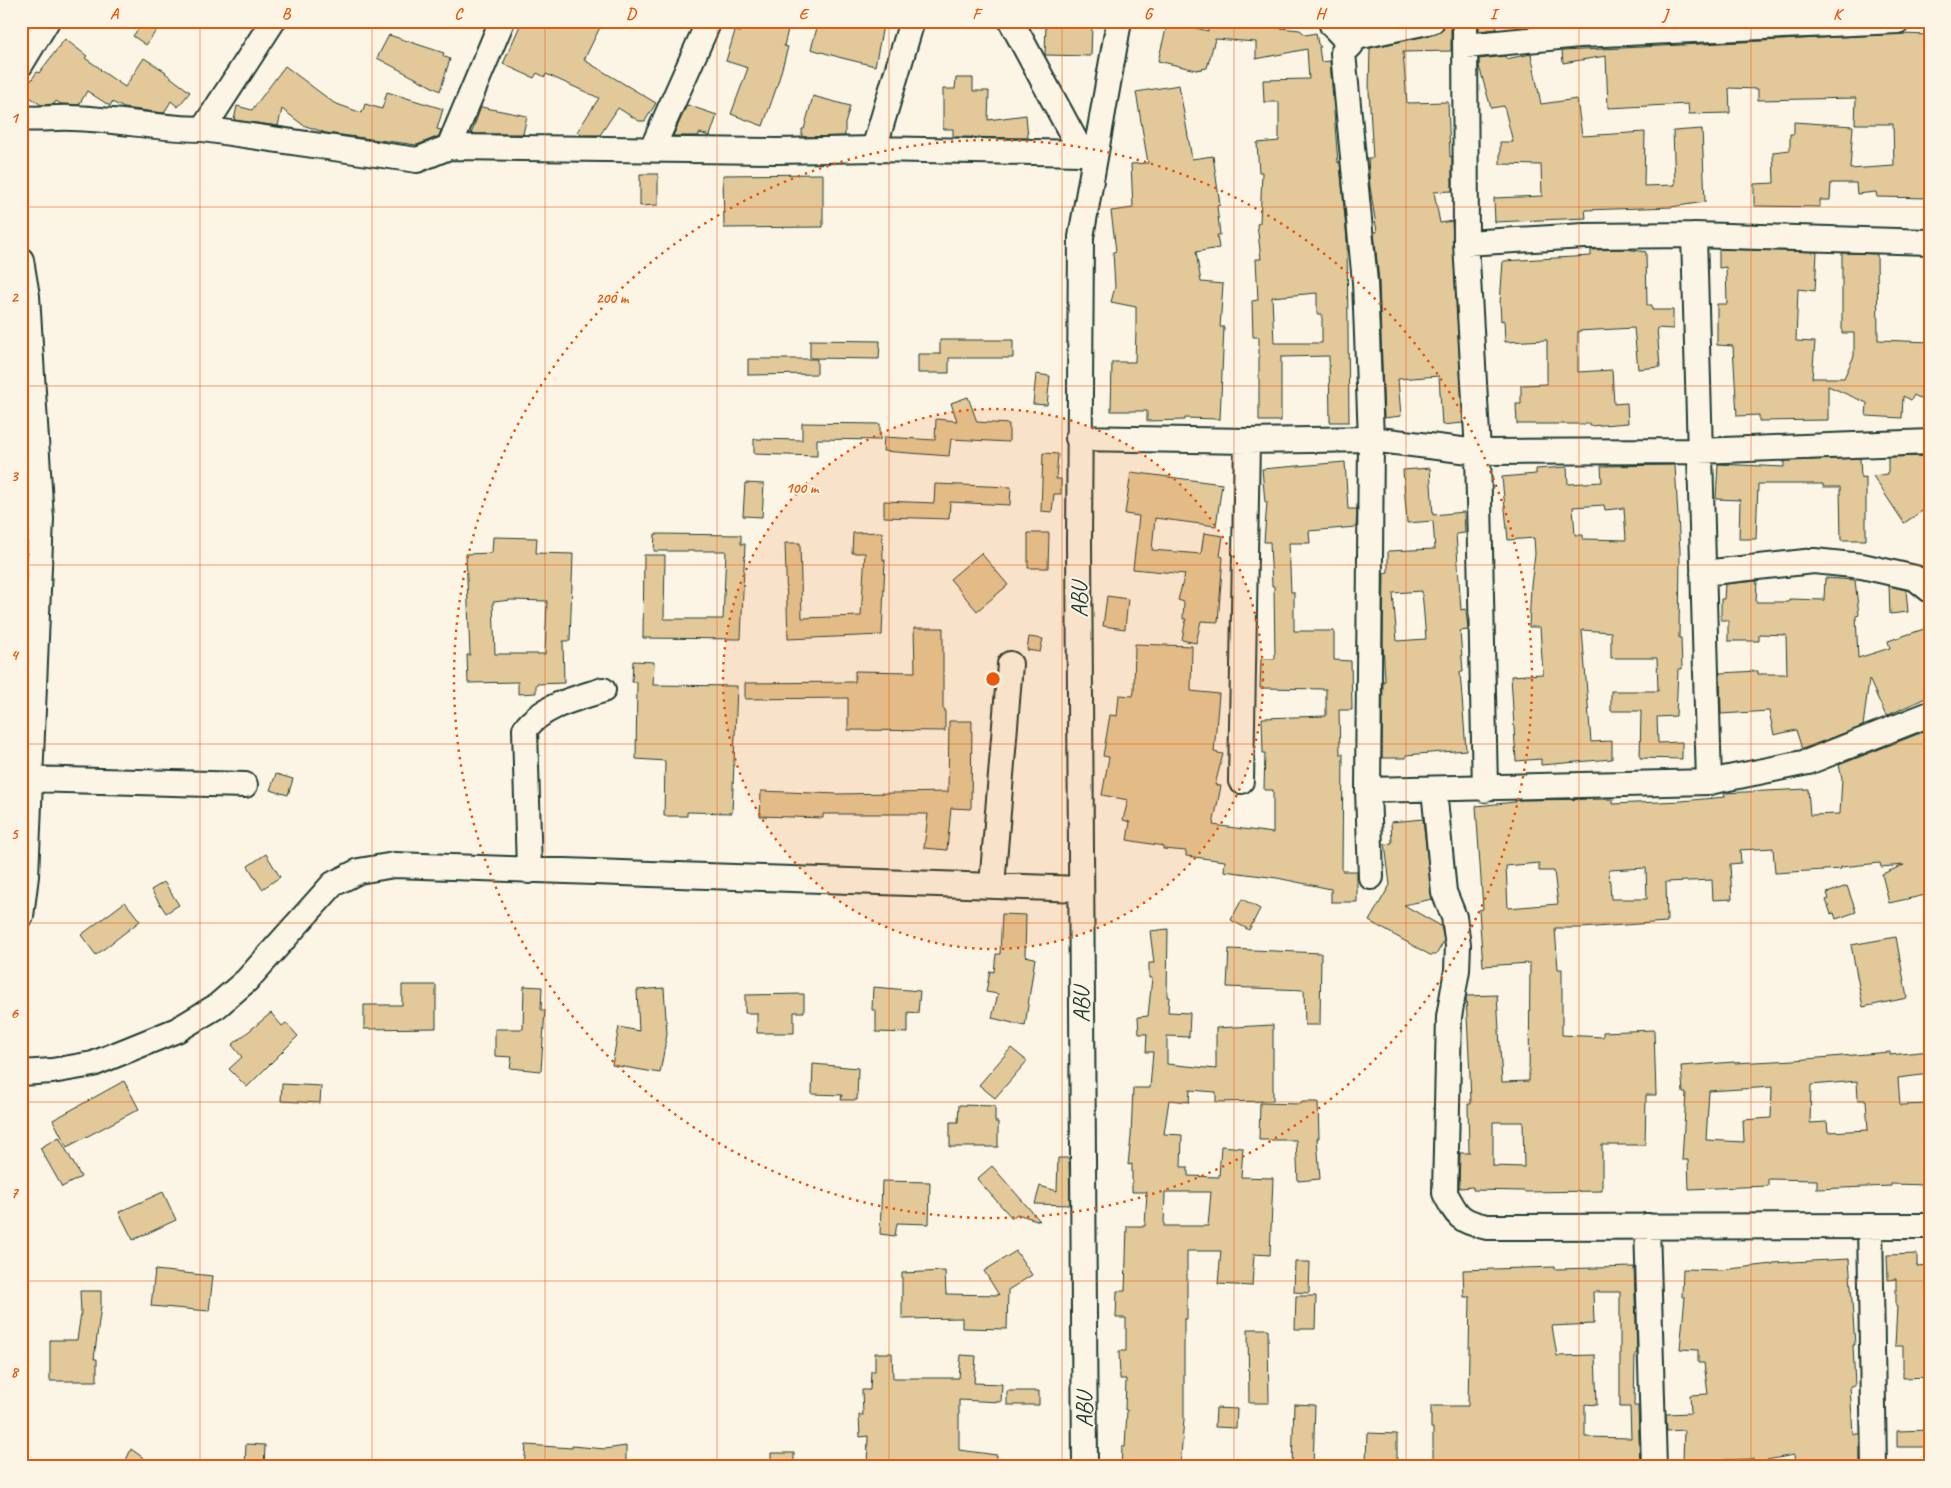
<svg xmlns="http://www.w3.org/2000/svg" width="1951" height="1488" font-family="Caveat,sans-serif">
<rect width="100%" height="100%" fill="#fcf5e5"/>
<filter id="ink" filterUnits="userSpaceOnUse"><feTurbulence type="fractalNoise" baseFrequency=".02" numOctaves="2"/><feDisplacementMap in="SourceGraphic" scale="10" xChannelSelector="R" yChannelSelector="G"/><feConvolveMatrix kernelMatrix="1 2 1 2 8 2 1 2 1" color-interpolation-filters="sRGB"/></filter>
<g filter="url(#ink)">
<path fill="#e3c999" stroke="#1f3d34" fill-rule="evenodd" d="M144 21H163L146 45 133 36Z
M522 21H603L584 60 656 103 645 121H639L618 108 600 135H582L577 132 599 98 546 74 545 77 537 73 534 78 503 64Z
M744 21H790L784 46 788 47 777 86 763 126 731 114 748 68 726 61 735 31 741 32Z
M819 21H884L875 66 842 58 811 49Z
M1168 21 1208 31 1209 21 1300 30 1306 35 1316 33 1318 44 1321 47H1319L1321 62 1330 61 1338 163 1340 162 1347 241 1349 422H1330L1329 356 1281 357V421H1259V337H1253L1252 301 1258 300 1256 259H1261L1257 224 1260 223 1262 172H1259L1257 143 1279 141V102H1264L1263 80 1309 79 1307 49 1256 59V42L1215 39 1207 68 1196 70 1158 61ZM1317 293V314H1322V343H1274L1272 297Z
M1445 21H1449L1450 25H1451V51L1403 52 1407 103 1448 102 1450 157 1452 156V191L1434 192 1440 223 1452 221 1463 423 1442 425 1439 376 1398 379 1401 416 1384 418 1379 281 1374 232H1377L1370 187 1368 158H1373L1369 90 1370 48 1435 34 1442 31Z
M1495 21 1497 29 1479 31V22Z
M1046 23 1092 25 1091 56 1045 55Z
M1900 34 1930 35 1929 198 1877 197 1876 192 1857 194 1856 183H1831L1830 200H1820V207L1754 206V184L1774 183 1773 152 1790 150V134H1794V122L1853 126 1850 169 1894 166 1893 124H1855L1856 98 1758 100V89L1729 88 1730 113 1689 114 1688 104 1608 108 1606 56 1563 63 1562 51Z
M389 35 444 53 443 56 450 59 440 91 377 58Z
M65 39 87 56 85 58 101 69 100 70 125 87 144 58 166 72 165 73 190 92 178 107 171 101 164 113 124 108 112 102 110 106 87 91 79 105 61 104 56 101 54 104 41 105 23 92 37 72 39 73Z
M1531 54 1541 104 1577 99 1582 136 1645 132 1644 186 1675 185 1673 131 1702 129 1705 202 1671 207 1585 210 1586 218 1495 222 1494 198 1542 196 1541 165 1500 164V142H1513L1504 106 1491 108 1479 66V59L1505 56 1506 59Z
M285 66 334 103 362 113 365 104 382 109 387 92 443 109 437 129 441 130 439 136 417 145 326 133 303 125 282 109 278 126 234 120 237 106 252 110Z
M956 78H973V91H989L988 120 1026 115 1028 138 953 137V129H943V89H955Z
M1179 85 1192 159 1213 156 1220 205 1217 206 1220 235H1217L1219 248 1196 252 1201 282 1223 284 1220 327H1224L1220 419 1185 418V420L1147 421V411H1111L1112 362H1135L1136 330V307L1111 302 1115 287 1113 252 1116 251 1111 211 1133 208 1131 164 1148 163 1136 92Z
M813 96 850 106 845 124V136L802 137V129H804Z
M687 105 717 115 710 136 699 133V136H673Z
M481 107 527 116 523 134H471Z
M640 174H658V205L640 206Z
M823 174V227L724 228 723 175Z
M1626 249 1646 252 1647 305H1652V310H1673V329L1657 328 1660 367 1638 369 1634 328 1578 331V372L1612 370 1614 404 1627 403 1628 423 1590 426V424H1517L1516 404H1521V385L1547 384V340L1505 342 1504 320 1501 321 1500 303 1503 261 1591 256V250Z
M1719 249 1817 252 1815 291 1798 289 1796 341 1815 342 1812 378H1844L1854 356V333H1842V253L1877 254 1878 340 1930 342V404L1914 395 1911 400 1903 396 1902 418 1866 416 1867 403 1828 386V420L1759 421V415L1737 416 1733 346 1717 345V304H1727L1726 267 1719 268Z
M810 340 880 341 879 359 810 358Z
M940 340H1013V358H949V373H918V354H940Z
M748 359H817V374L748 375Z
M1036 374 1050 376 1047 405 1033 404Z
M968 397 977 422 1009 424V442L951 439 949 456 883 451 884 437 935 440 936 419 957 421 951 403Z
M802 423 880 424V440L817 439V456L754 454V439L802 440Z
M1043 453 1058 454 1056 479H1061V494H1054L1052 512 1041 511Z
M1930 456V506L1904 523 1873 476 1888 474V457Z
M1860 458 1861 478 1866 477V540H1841L1840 487H1823V484H1758L1756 539H1739L1740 500 1716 499 1718 464 1784 467V461Z
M1345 462 1348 509H1357L1356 527 1309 531 1310 543H1289L1291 592H1294V631H1334V660L1351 661 1352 710H1339L1340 754H1343L1342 871H1357V902H1331V889L1277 878 1224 871 1225 861 1186 856V851L1163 849V846L1127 840 1130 822 1123 820 1128 800 1102 795 1109 757 1103 756 1110 715 1117 716 1119 695 1133 696 1134 692 1135 644 1192 646 1191 691 1219 694 1214 752 1223 754 1215 785 1221 786 1213 825 1273 833V790H1264L1265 753H1263L1262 718 1326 716V689L1260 688 1261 659H1275L1274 586H1272L1270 542H1264L1267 502H1265L1262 469Z
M1675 465 1680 551 1679 638H1681L1682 669H1678L1676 716 1657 717 1658 743 1682 742V759L1640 758 1641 711H1611V691H1658L1657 658H1611V632L1582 630 1591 742 1612 741V759L1541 765V759L1516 761 1511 676 1543 674 1540 627H1529L1531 585 1535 554 1534 538 1508 540 1502 477 1536 474V469L1567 467 1568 484 1602 482 1601 466ZM1604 505 1605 510 1624 508 1626 540 1583 539V535H1575L1573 507Z
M1430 468 1433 515 1464 512 1465 533 1456 534 1461 610 1466 609 1468 630 1460 631 1463 672H1460L1466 750 1406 755V758H1382L1383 681H1385L1383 643 1384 573 1388 572V551L1435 549 1433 521 1407 523 1403 470ZM1422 591 1426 639 1397 641 1393 593Z
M1131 472 1222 484 1216 526 1155 518 1152 550 1201 554 1204 533 1223 536 1220 556 1223 557 1218 622 1201 621 1196 643 1182 640 1186 619H1183L1184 602 1178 600 1185 574 1133 569 1139 516 1125 514Z
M745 483 764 484 762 517 743 516Z
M935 484 1011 487 1010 505 950 502 949 519 884 517V501L934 503Z
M882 532 883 560H885L882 635 788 639 785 543H800L802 618 861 616 865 553H852L853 533Z
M1028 533H1049L1048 568H1028Z
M655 534 741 535V544H745L741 639 643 638 644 555H665L664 619H723L726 551H654Z
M493 537 537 538 536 553 573 554 570 641H563L564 683 536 684V693L518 694V682L468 683 467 655H470L466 554 492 553ZM511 600 547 601 545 654H495L493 602Z
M981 553 1008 585 977 611 950 579Z
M1825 578 1855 580 1859 615 1856 616 1858 658 1890 648 1888 641 1930 627V696L1886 716 1869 679 1863 726 1802 749 1796 730 1774 735 1769 711 1721 714 1720 673 1758 671V674H1787L1786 635 1759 634V641H1728V620H1721V599H1724L1725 584 1757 581 1756 602H1789V599L1824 600Z
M1889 586 1906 590 1908 612 1890 614Z
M1107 596 1128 599 1125 629 1103 626Z
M914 628H943V709H945V731L848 730V698L745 699V683L855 682V671L915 672Z
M1029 637 1043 639 1040 652 1027 650Z
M633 661 654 662 653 685 737 686 732 813 687 812V816H664L665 761 636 759 637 682H632Z
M949 721H972L971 809 951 808 947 850 924 848 928 814H823V818L760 816 761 791 838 794 948 792Z
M1923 732 1924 734 1930 732V804H1926L1928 832H1930V894L1889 903 1882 874 1904 865 1881 867 1880 863 1841 867V869L1775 873 1773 848 1740 850 1741 863 1730 864 1732 899 1713 900 1712 880 1666 882 1667 922 1581 928H1555L1558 969H1562V1035L1603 1037V1032L1654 1030 1656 1095H1646L1645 1145H1602V1191L1524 1192V1191L1473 1190V1187L1459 1188 1460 1153H1469L1468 1104H1471L1470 1075 1466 996 1497 995 1502 1082 1529 1081 1530 963 1483 966 1479 910 1483 909 1476 806 1515 802V800L1613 799V804L1682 801 1725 797 1724 793 1808 789 1810 815 1840 814 1842 778 1839 765ZM1539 863V871H1554L1558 904 1508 908 1506 866ZM1646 868 1647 899H1611L1609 870ZM1493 1122H1523L1524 1167 1493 1166Z
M276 774 293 779 288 795 270 790Z
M1423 819 1432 899 1404 905 1441 926 1444 941 1436 955H1430L1369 921 1390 885 1385 844 1392 843 1391 822Z
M266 854 280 877 262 889 248 866Z
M164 882 179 905 166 913 151 890Z
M1847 886 1856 912 1836 919 1834 913 1831 914 1826 900 1829 899 1827 893Z
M1242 899 1260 909 1249 930 1231 920Z
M125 902 140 921 96 955 81 935Z
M1002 914 1026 915 1025 956 1035 958 1025 1026 992 1018 998 994 986 992 990 971 994 972 996 954H1000Z
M1168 929 1167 997H1169L1168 1012 1190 1013 1189 1037 1167 1036V1064L1216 1069V1028L1273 1025V1101L1216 1102V1092L1190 1090 1189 1102 1169 1100 1164 1134 1182 1135 1181 1167H1188V1176L1219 1177 1221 1146 1243 1148 1241 1177 1273 1178 1270 1255 1254 1254 1252 1286 1218 1284 1221 1251H1187V1319H1184V1420L1180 1467H1121L1122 1447H1125L1127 1410H1125L1126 1379H1120L1119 1351H1126V1318H1116L1117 1291H1125L1127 1226H1145L1147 1192H1132V1164L1128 1165 1131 1137 1133 1088H1150L1153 1052H1146L1147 1034H1139L1138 1017 1148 1016 1152 978H1149V963H1154L1150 931ZM1165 1192H1211L1208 1226H1164Z
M1896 937 1907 998 1863 1007 1851 945Z
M1229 949 1321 953 1320 1025H1305L1304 990 1227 987Z
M402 985H436V1028L364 1029V1005H402Z
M524 986 542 987 541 1010H545L541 1071 510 1068 512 1057 495 1056V1029H523Z
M873 987 920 991 918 1013 908 1012V1033L876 1032V1010H872Z
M664 988 667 1034 660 1073 612 1065 619 1027 639 1031 637 990Z
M804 994V1012H794V1033H757V1013H745V995Z
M271 1013 282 1026 286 1023 298 1036 247 1087 229 1069 242 1057 232 1045Z
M1011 1048 1027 1061 995 1098 979 1085Z
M1930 1051V1074L1898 1078 1900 1105 1930 1104V1137L1923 1138 1930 1174V1185L1891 1184V1186L1817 1189V1180L1768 1179V1186L1689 1189 1688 1160H1682L1686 1093H1683L1681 1066 1734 1062V1063L1795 1060 1890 1052V1055ZM1857 1081 1858 1100H1866L1868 1130 1828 1132 1827 1122 1810 1123 1811 1085ZM1772 1087 1771 1118 1743 1120 1744 1142 1706 1140 1709 1091Z
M813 1064 858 1068 857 1100H841L842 1095 812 1094Z
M124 1081 139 1109 67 1147 53 1120Z
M282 1084 321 1086 320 1103 281 1101Z
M1301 1102H1318L1319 1138H1317L1320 1179 1298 1181 1296 1140H1259L1260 1103 1301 1104Z
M959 1105 995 1106V1122H998V1147H950V1122H958Z
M59 1137 81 1177 62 1187 40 1148Z
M1058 1158H1069L1070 1205 1035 1204 1040 1186 1057 1191Z
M992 1166 1040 1221 1017 1214 1012 1218 977 1179Z
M882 1181 930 1182 929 1224 897 1223 895 1236 880 1234Z
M163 1192 176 1220 133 1240 119 1212Z
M1016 1251 1032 1275 1008 1290 1007 1329 962 1328V1318L902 1319V1273L945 1271 946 1294 999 1295 984 1271Z
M1917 1254V1266L1930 1265V1377L1903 1378V1346H1895L1897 1306H1896V1279L1888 1280 1887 1255Z
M1849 1259 1855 1345H1853L1855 1386H1850L1853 1434H1860V1467H1806V1464L1795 1466 1794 1455 1767 1460 1768 1462H1753V1459L1683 1461 1684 1430 1667 1431 1666 1414 1691 1413 1690 1395 1708 1394 1704 1363H1698V1350L1680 1349 1685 1297H1682L1683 1269 1721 1270 1773 1264V1263Z
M1295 1262H1310L1309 1293 1294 1292Z
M1555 1267V1269L1634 1267 1637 1353 1635 1354 1634 1406H1638L1640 1467H1433V1428H1431V1406H1468L1470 1297H1464L1463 1270ZM1593 1292H1620V1407H1630L1631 1438 1585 1437V1404L1597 1405 1595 1355 1557 1356 1552 1326 1594 1324Z
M155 1270 213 1276 209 1311 151 1306Z
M80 1291H101V1306L94 1359H97V1381H50V1340H77L81 1313Z
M1296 1296H1316L1315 1329H1295Z
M1248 1329H1268L1269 1403H1249Z
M875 1353H892L893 1378H959L961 1355 976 1356 974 1383 1002 1384 1001 1402 959 1400V1450L997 1455V1464H884V1467H867L868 1436 860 1437 859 1415H863L862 1390H870L871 1371H875Z
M1007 1391H1039V1405H1007Z
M1294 1404 1315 1405 1313 1467H1292Z
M1216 1408 1237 1409 1236 1428 1215 1427Z
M1930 1430V1447H1897V1431Z
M1367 1433 1397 1434V1461H1366Z
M246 1444 265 1445 264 1467H245Z
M526 1445 572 1448V1446L605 1449 626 1446V1467H524Z
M131 1449 156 1467H123Z
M771 1453H794V1467H771Z"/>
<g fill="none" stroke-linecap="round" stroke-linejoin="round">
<g stroke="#1f3d34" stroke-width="28">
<path id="minor" d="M1011 21 1082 153 1095 152
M1332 21V25L1351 45
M1465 21 1466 243 1478 452 1485 789
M1466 46 1580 35 1898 21
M21 64 47 21
M21 118C38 120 55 117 72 118 116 119 159 129 203 129L417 160 449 147 777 151 874 149 1082 153
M203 129 273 21
M449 147 502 21
M652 149 709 21
M874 149 912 21
M1694 235 1709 782
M1466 243 1584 236 1694 235 1930 242
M21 260 27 296 41 519 26 876 21 916
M1078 438 1247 441 1371 439 1478 452 1699 451 1930 442
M1703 573 1814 561 1862 566 1915 578 1930 590
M29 779 245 785
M1241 781 1247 441
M1434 789 1444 892 1454 917 1458 945 1457 970 1449 1017 1445 1193C1457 1216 1460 1222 1487 1227L1930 1226
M1368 790 1709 782 1808 762 1930 714
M529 871 525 729C544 705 575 699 603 690
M1371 877 1368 790 1371 439 1365 282 1343 53 1351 45 1352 38 1432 21
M992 886 1010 664
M21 1073 52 1071 93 1064 177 1030 217 1006 247 980 333 884 359 871 394 865 1081 889
M1647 1226 1654 1467
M1870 1226 1874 1467
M1085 1467 1079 543 1081 237 1119 21"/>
</g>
<use href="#minor" stroke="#fcf5e5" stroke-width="24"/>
</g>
</g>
<path fill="none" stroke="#e8590c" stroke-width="1" stroke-opacity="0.55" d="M200 21V1467M372 21V1467M545 21V1467M717 21V1467M889 21V1467M1062 21V1467M1234 21V1467M1406 21V1467M1579 21V1467M1751 21V1467M21 207H1930M21 386H1930M21 565H1930M21 744H1930M21 923H1930M21 1102H1930M21 1281H1930"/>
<circle cx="993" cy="679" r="270" fill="#e8590c" fill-opacity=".12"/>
<g fill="none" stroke="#e8590c" stroke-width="2.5" stroke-dasharray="2.5 5">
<circle cx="993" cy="679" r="270"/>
<circle cx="993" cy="679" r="539"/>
</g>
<g text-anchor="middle" stroke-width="4" stroke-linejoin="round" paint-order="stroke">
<g font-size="24" fill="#1f3d34" stroke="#fcf5e5">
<text transform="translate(1079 600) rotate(-90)" y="8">ABU</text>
<text transform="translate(1081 1005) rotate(-90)" y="8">ABU</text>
<text transform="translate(1084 1410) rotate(-90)" y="8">ABU</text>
</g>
</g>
<circle cx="993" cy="679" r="8" fill="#e8590c" stroke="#fcf5e5" stroke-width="2.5"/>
<g font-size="15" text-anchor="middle" font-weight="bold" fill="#e8590c" stroke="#fcf5e5" stroke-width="4" stroke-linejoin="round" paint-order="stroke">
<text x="612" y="303">200 m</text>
<text x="802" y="493">100 m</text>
</g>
<rect width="1951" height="1488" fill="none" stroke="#fcf5e5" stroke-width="55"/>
<rect x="28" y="28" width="1896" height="1432" fill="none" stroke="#e8590c" stroke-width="2"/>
<g font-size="16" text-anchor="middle" font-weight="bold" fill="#e8590c">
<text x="114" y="19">A</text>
<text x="286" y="19">B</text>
<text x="458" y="19">C</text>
<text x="631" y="19">D</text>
<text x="803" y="19">E</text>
<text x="976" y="19">F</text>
<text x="1148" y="19">G</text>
<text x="1320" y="19">H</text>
<text x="1493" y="19">I</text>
<text x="1665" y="19">J</text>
<text x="1837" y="19">K</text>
<text x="14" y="123">1</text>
<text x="14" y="302">2</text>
<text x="14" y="481">3</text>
<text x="14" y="660">4</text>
<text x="14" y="839">5</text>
<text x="14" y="1018">6</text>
<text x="14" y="1198">7</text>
<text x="14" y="1377">8</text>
</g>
</svg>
